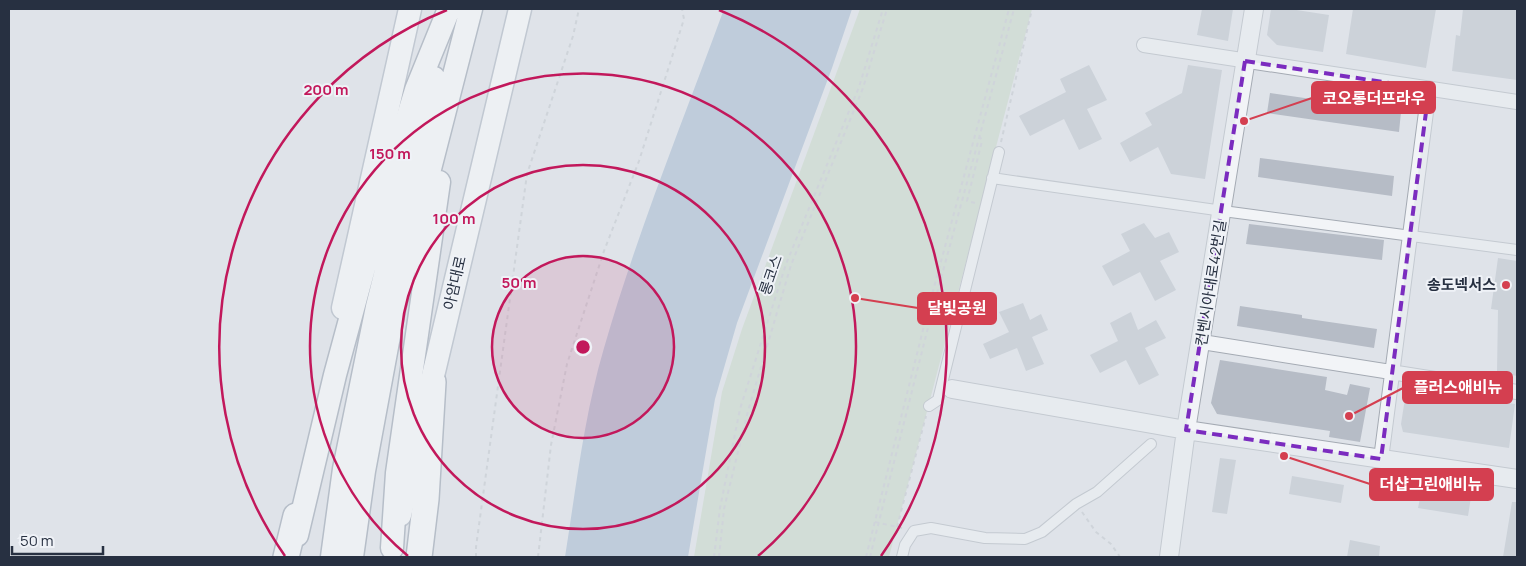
<svg xmlns="http://www.w3.org/2000/svg" width="1526" height="566" font-family="Manrope,'Noto Sans KR',sans-serif">
<rect width="100%" height="100%" fill="#dfe3e9"/>
<path fill="#c4d4c0" d="M860 9H1032L889 557H694L722 392 742 329Z"/>
<path fill="#99afcb" d="M724 9H852L832 68 737 323 715 399 688 557H565C576 488 584 416 604 348 637 233 683 121 724 9Z"/>
<path fill="#b6bcc6" d="M1202 9H1233L1228 41 1197 35Z
M1271 9H1290L1329 15 1323 52 1277 45 1267 35Z
M1353 9H1436L1426 68 1346 54Z
M1463 9H1517V80L1452 71 1456 35 1460 36Z
M1089 65 1107 100 1087 109 1102 139 1079 150 1064 119 1030 136 1019 116 1066 92 1060 79Z
M1188 65 1222 70 1205 179 1171 174 1158 147 1130 162 1120 143 1152 125 1145 113 1182 93Z
M1270 93 1401 112 1399 132 1267 113Z
M1260 158 1394 176 1392 196 1258 177Z
M1144 223 1155 238 1169 232 1179 252 1160 261 1176 290 1155 301 1140 272 1113 286 1102 266 1130 251 1121 234Z
M1249 224 1384 240 1382 260 1246 244Z
M1498 258 1517 261V376L1497 372 1498 310 1491 309Z
M1023 303 1030 320 1041 314 1048 330 1032 337 1044 364 1026 371 1017 348 990 359 983 344 1009 332 999 312Z
M1240 306 1302 315V318L1377 329 1374 348 1237 326Z
M1131 312 1138 330 1156 320 1166 338 1145 348 1159 375 1139 385 1126 360 1100 373 1090 355 1118 341 1110 323Z
M1220 360 1327 377 1325 390 1347 395 1350 384 1370 388 1360 442 1329 437 1330 431 1217 414 1211 403Z
M1413 389 1515 404 1509 448 1403 432 1401 424 1406 392Z
M1220 458 1236 460 1227 514 1212 512Z
M1292 476 1344 485 1341 503 1289 494Z
M1422 489 1471 497 1468 516 1418 508Z
M1512 502H1517V557H1503Z
M1350 540 1380 546 1379 557H1347Z"/>
<g fill="none" stroke-linecap="round" stroke-linejoin="round">
<g stroke="#a4aab3" stroke-width="12">
<path id="pedestrian" d="M992 178 1223 211 1517 250
M929 406 938 400 999 152
M902 557 905 545 914 531 931 528 985 538 1025 539 1042 532 1076 504 1097 492 1151 444"/>
</g>
<g stroke="#a4aab3" stroke-width="16">
<path id="minor" d="M1144 45 1517 102
M1202 342 1517 392
M1381 459 1429 89"/>
</g>
<g stroke="#a4aab3" stroke-width="20">
<path id="tertiary" d="M952 389 1186 430 1517 479
M1169 557 1186 430 1254 9"/>
</g>
<g stroke="#9ea7b5" stroke-width="25">
<path id="primary" d="M343 308 410 9
M400 515 520 9"/>
</g>
<g stroke="#8690a1" stroke-width="25">
<path id="trunk" d="M297 535 335 375 384 194 416 90 449 9
M392 548 397 473 439 182
M332 557 344 469 377 307 434 78
M352 557 364 471 394 309 471 9"/>
</g>
<g stroke="#8690a1" stroke-width="28">
<path id="motorway" d="M286 557 296 516
M419 557 426 499 433 382"/>
</g>
<path stroke="#bdc1c8" stroke-width="2" stroke-dasharray="4 4" stroke-linecap="butt" d="M1001 142 1032 9
M975 203 967 201 982 141 980 137
M1082 512 1096 532 1111 544 1120 557
M875 522 902 528
M897 527 926 416
M476 557V547L527 174 573 36 579 9
M538 557 551 445 567 364 604 251 639 161 684 19 682 9
M714 557 720 508 740 409 786 264 859 87 883 9
M719 557 724 509 748 411 791 265 863 88 887 9
M866 557 929 306 1009 9
M870 557 933 308 1014 9"/>
<use href="#pedestrian" stroke="#f2f4f7" stroke-width="10"/>
<use href="#minor" stroke="#f2f4f7" stroke-width="14"/>
<use href="#tertiary" stroke="#f2f4f7" stroke-width="18"/>
<use href="#primary" stroke="#fff" stroke-width="22"/>
<use href="#trunk" stroke="#fff" stroke-width="22"/>
<use href="#motorway" stroke="#fff" stroke-width="25"/>
</g>
<path d="M0 0H1526V566H0ZM1245 61 1429 89 1381 459 1186 430Z" fill="#dfe3e9" fill-opacity=".55" fill-rule="evenodd"/>
<path fill="none" stroke="#7b2cbf" stroke-width="4" stroke-dasharray="10 6" stroke-linejoin="round" d="M1245 61 1429 89 1381 459 1186 430Z"/>
<circle cx="583" cy="347" r="91" fill="#c2185b" fill-opacity=".12"/>
<g fill="none" stroke="#c2185b" stroke-width="2.5">
<circle cx="583" cy="347" r="91"/>
<circle cx="583" cy="347" r="182"/>
<path d="M408 556A273 273 0 1 1 758 556"/>
<path d="M285 556A364 364 0 0 1 447 10M719 10A364 364 0 0 1 881 556"/>
</g>
<circle fill="#d43f50" stroke="#eff2f7" stroke-width="2" cx="1506" cy="285" r="5"/>
<g text-anchor="middle" stroke-width="4" stroke-linejoin="round" paint-order="stroke">
<g font-size="15" fill="#273041" stroke="#eff2f7">
<text transform="translate(771 275) rotate(-71)" y="5">롱코스</text>
<text transform="translate(455 283) rotate(-77)" y="5">아암대로</text>
<text transform="translate(1211 283) rotate(-81)" y="5">컨벤시아대로42번길</text>
</g>
<g font-size="15" font-weight="bold" fill="#273041" stroke="#eff2f7" text-anchor="end">
<text x="1496" y="290">송도넥서스</text>
</g>
</g>
<circle cx="583" cy="347" r="8" fill="#c2185b" stroke="#eff2f7" stroke-width="2.5"/>
<g font-size="15" text-anchor="middle" font-weight="bold" fill="#c2185b" stroke="#eff2f7" stroke-width="4" stroke-linejoin="round" paint-order="stroke">
<text x="326" y="95">200 m</text>
<text x="390" y="159">150 m</text>
<text x="454" y="224">100 m</text>
<text x="519" y="288">50 m</text>
</g>
<path fill="none" stroke="#d43f50" stroke-width="2" d="M1244 121L1312 98M855 298L918 308M1349 416L1403 388M1284 456L1370 484"/>
<g fill="#d43f50" stroke="#eff2f7" stroke-width="2">
<circle cx="1244" cy="121" r="5"/>
<circle cx="855" cy="298" r="5"/>
<circle cx="1349" cy="416" r="5"/>
<circle cx="1284" cy="456" r="5"/>
</g>
<g fill="#d43f50" stroke="#d43f50" stroke-width="2">
<rect x="1312" y="82" width="123" height="31" rx="5"/>
<rect x="918" y="293" width="78" height="31" rx="5"/>
<rect x="1403" y="372" width="109" height="31" rx="5"/>
<rect x="1370" y="469" width="123" height="31" rx="5"/>
</g>
<g font-size="16" text-anchor="middle" font-weight="bold" fill="#fff">
<text x="1374" y="104">코오롱더프라우</text>
<text x="957" y="314">달빛공원</text>
<text x="1458" y="393">플러스애비뉴</text>
<text x="1431" y="490">더샵그린애비뉴</text>
</g>
<rect width="1526" height="566" fill="none" stroke="#273041" stroke-width="20"/>
<path d="M12 546v8h91v-8" fill="none" stroke="#273041" stroke-width="2.5"/>
<text x="20" y="546" font-size="15" fill="#273041" stroke="#eff2f7" stroke-width="4" paint-order="stroke">50 m</text>
</svg>
